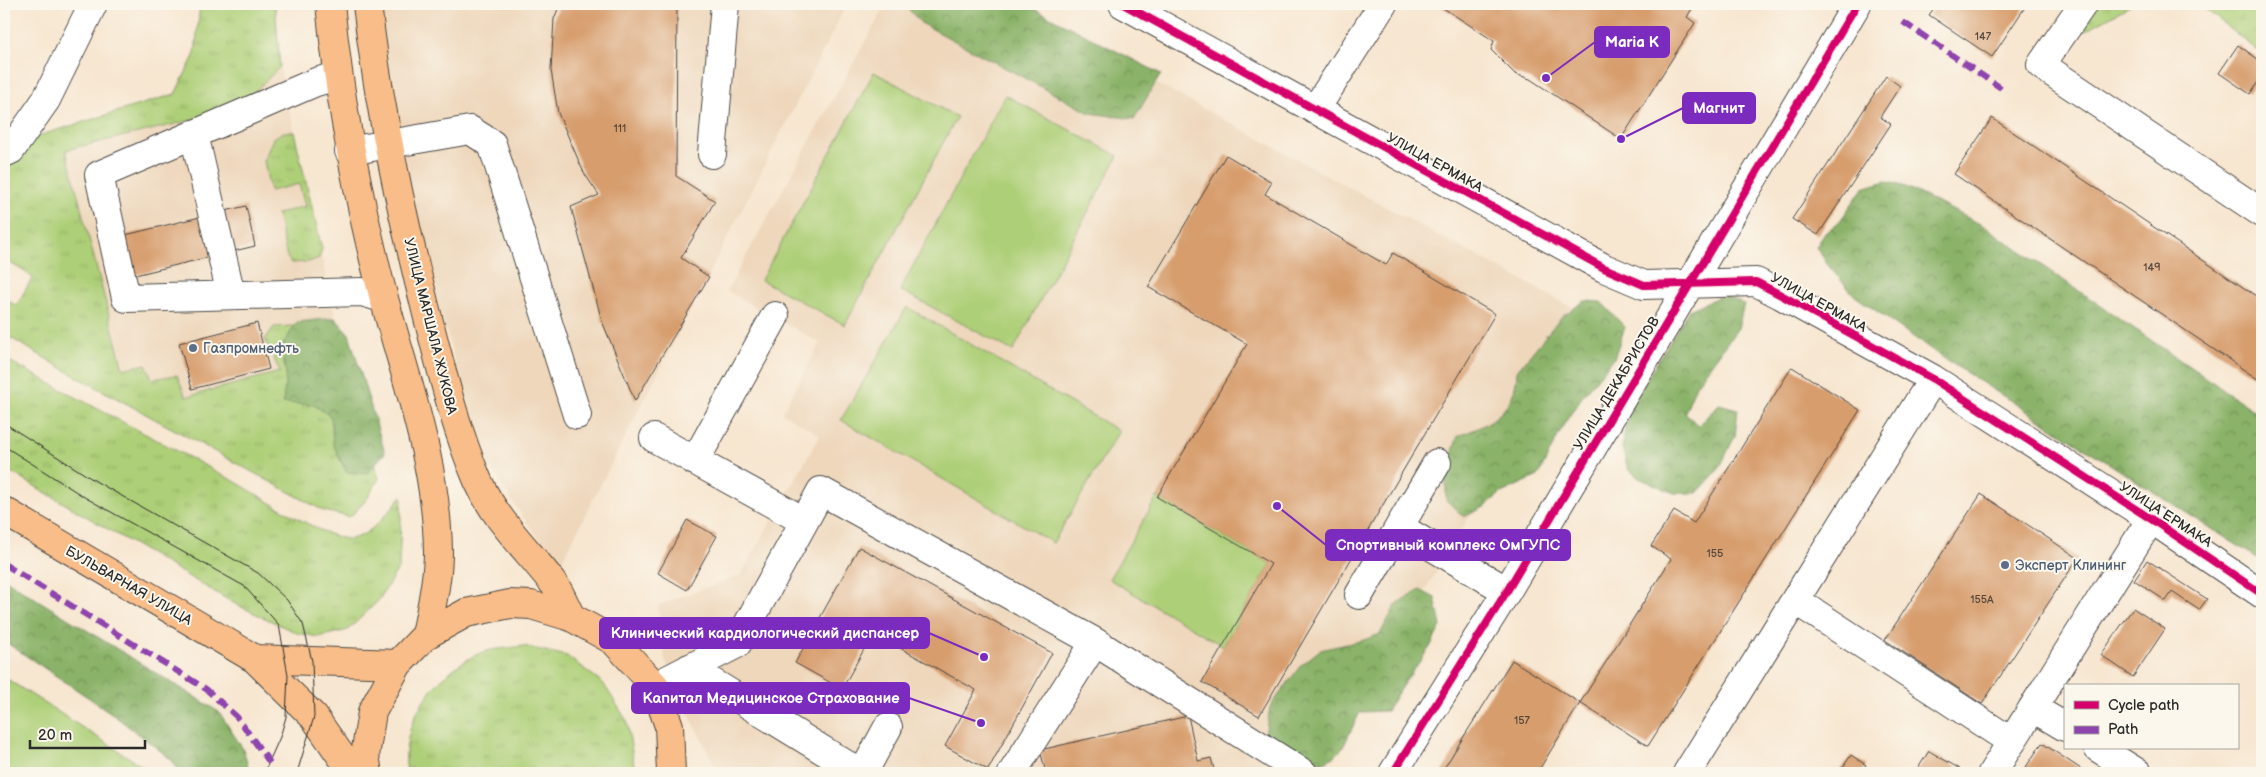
<svg xmlns="http://www.w3.org/2000/svg" width="2266" height="777" font-family="'Balsamiq Sans',sans-serif">
<defs>
<pattern id="grass-tufts" width="24" height="20" patternUnits="userSpaceOnUse" patternTransform="scale(1.25)"><rect width="24" height="20" fill="#adcf77"/><path d="M3 7l-1-3M5 7V3M7 7l1-3M15 17l-1-3M17 17v-4M19 17l1-3" fill="none" stroke="#95b267"/></pattern>
<pattern id="forest-crowns" width="20" height="18" patternUnits="userSpaceOnUse" patternTransform="scale(1.25)"><rect width="20" height="18" fill="#8ab268"/><path d="M2 6a3 3 0 1 1 6 0M12 15a3 3 0 1 1 6 0" fill="none" stroke="#719156"/></pattern>
</defs>
<rect width="100%" height="100%" fill="#fbf7ec"/>
<filter id="ink" filterUnits="userSpaceOnUse"><feTurbulence type="fractalNoise" baseFrequency=".02" numOctaves="2"/><feDisplacementMap in="SourceGraphic" scale="10" xChannelSelector="R" yChannelSelector="G"/><feConvolveMatrix kernelMatrix="1 2 1 2 8 2 1 2 1" color-interpolation-filters="sRGB"/></filter>
<filter id="wash" filterUnits="userSpaceOnUse"><feTurbulence type="fractalNoise" baseFrequency=".0096" numOctaves="4" result="noise"/><feDisplacementMap in="SourceGraphic" scale="20" xChannelSelector="R" yChannelSelector="G"/><feGaussianBlur stdDeviation="1.12" result="paint"/><feColorMatrix in="noise" values="0 0 0 0 0 0 0 0 0 0 0 0 0 0 0 0 0 1.4 0 .05"/><feComposite in="paint" operator="in"/></filter>
<g filter="url(#wash)">
<rect width="100%" height="100%" fill="#f7e6d0"/>
<path fill="#eed7bb" d="M381 4H847L559 566 524 519 483 456 435 294 389 90Z
M886 4H1009L1590 317 1320 765 1321 773H720L717 770 680 696 665 659 658 605 741 575 820 435 782 413 820 343 727 291Z
M280 67 340 340 265 339 280 372 186 397 151 379 123 369 66 149 235 110Z"/>
<path fill="url(#grass-tufts)" stroke="#6c7d51" d="M200 4H275L280 67 235 110 66 150 123 369 146 364 152 379 177 375 186 397 280 372 265 339 274 327 327 324 379 478 367 499 350 517 324 511 72 374 4 334V297L16 306 33 277 4 259V167L25 140 175 94 195 54Z
M2091 4H2133L2066 41Z
M2199 4H2262V54Z
M284 132H294L322 249 319 258 309 262 291 263 287 257 277 214 305 206 299 184 270 191 264 161 273 138Z
M4 358C79 400 156 439 232 480 255 492 328 541 350 539 372 536 387 512 402 496L399 567 379 600 348 630 318 637 297 633 237 605 4 468Z
M523 646 567 656 603 683 627 721 634 765 632 773H407C399 723 433 675 478 654 490 648 509 649 523 646Z"/>
<path fill="url(#forest-crowns)" stroke="#5a6e4a" d="M904 4H1025L1161 74 1134 119 1090 113 921 23Z
M1885 181 1906 187 1984 226 2262 416V561L1945 359 1855 296 1831 269 1816 247 1825 233 1840 221 1863 188Z
M1723 295 1744 304 1738 328 1696 385 1685 412 1698 426 1719 404 1738 409 1735 436 1719 469 1697 493H1674L1639 478 1628 469 1622 448 1628 410 1689 310Z
M1585 301 1601 302 1625 327 1614 358 1584 394 1564 424 1538 476 1501 493 1484 507 1464 517 1446 500V473L1458 436C1491 424 1516 411 1517 371L1562 316Z
M335 318 349 334 385 453 366 474 346 472 333 444 331 417 314 405 283 403 286 373 281 348 297 322Z
M4 579 219 712 243 749 250 773H181L167 756 107 710 4 641Z
M1420 590 1435 598 1441 626 1430 647 1400 689 1387 711 1360 712 1342 749 1334 757 1308 770 1264 740 1270 707 1301 665 1320 650 1361 641 1380 634 1396 605Z"/>
<path fill="#adcf77" stroke="#6c7d51" d="M874 72 957 117 845 325 761 280Z
M1005 95 1118 156 1013 351 900 290Z
M907 307 1119 431 1053 543 841 420Z
M1157 497 1271 564 1223 646 1109 579Z
M4 677 153 773H4Z"/>
<g id="blocks">
<path fill="#d79d6d" d="M560 4H677L676 176 715 201 681 258 709 277 635 401 602 321 571 207 599 195 584 173 558 113 551 70 554 19Z
M1437 4H1695L1687 17 1695 23 1621 139 1530 79 1515 74 1491 50 1494 41Z
M1937 4H2027L1992 57 1929 15Z
M2238 45 2262 62V76L2250 94 2219 73Z
M1886 76 1900 86 1880 117 1891 124 1818 235 1792 219Z
M1992 118 2262 300V382L1954 174Z
M1226 155 1272 182 1265 194 1386 265 1393 253 1495 314 1259 716 1202 682 1271 564 1157 497 1247 344 1148 287Z
M246 206 255 246 131 276 121 236Z
M257 323 269 369 192 389 179 343Z
M1792 367 1860 410 1648 746 1580 703 1671 559 1651 546 1663 528 1674 511 1694 523Z
M1981 494 2078 558 1982 704 1885 640Z
M687 520 717 536 687 590 658 573Z
M859 547 1052 653 988 770 945 746 976 690 873 633 842 689 795 663Z
M2147 560 2207 599 2199 610 2172 592 2166 601 2134 580Z
M2133 608 2165 629 2133 677 2101 655Z
M1512 660 1580 703 1537 773H1441Z
M1188 716 1198 761 1211 758 1215 773H1046L1040 750Z
M2042 743 2087 773H2022Z
M1929 751 1960 769 1957 773H1915Z
M1851 755 1866 765 1861 773H1839Z"/>
</g>
</g>
<g filter="url(#ink)">
<use href="#blocks" fill-opacity="0" stroke="#4a4744" stroke-width="1"/>
<g fill="none" stroke-linecap="round" stroke-linejoin="round">
<g stroke="#4a4744" stroke-width="30">
<path id="minor" d="M1123 4 1604 268 1644 285 1756 282 1781 295 1933 379 2151 519 2262 594
M2083 4 2041 65 2262 213
M337 76 316 82 99 175 126 298 362 292 383 298
M1315 110 1383 4
M194 134 231 295
M349 151 470 130 492 144 577 415
M4 153 11 150 46 100 93 4
M712 154 725 4
M654 438 804 521
M695 461 775 316
M1399 527 1507 591
M1359 595 1437 463
M1795 600 2012 742
M689 668 860 773
M655 686 737 644 821 491 1095 642
M2033 708 2065 727
M2098 748 2138 773
M863 773 888 727
M1012 773 1095 642 1303 773
M1393 773 1507 591 1857 4
M1687 773 1933 379
M1992 773 2151 519"/>
</g>
<g stroke="#4a4744" stroke-width="30">
<path id="major" d="M330 4C339 95 355 183 377 272 400 364 437 456 438 552 438 580 431 608 426 635
M367 4C379 112 402 217 429 322 443 376 456 430 478 481 496 521 528 550 554 584 561 594 566 607 571 617
M4 511 255 659 314 717 353 773
M255 659 398 664
M368 773 365 756 372 712 398 664 426 635 466 613 510 604 531 605 571 617 614 641 655 686 669 726 671 773"/>
</g>
<use href="#minor" stroke="#fff" stroke-width="28"/>
<use href="#major" stroke="#f8bd88" stroke-width="28"/>
<path stroke="#2b2b2b" stroke-width="1" d="M4 423 97 482 258 573 287 600 303 624 312 661 314 717 297 773
M4 446 86 498 244 586 279 625 288 675 286 717 280 737 264 773"/>
<path stroke="#8e44ad" stroke-width="6" stroke-dasharray="12 6" stroke-linecap="butt" d="M1903 22 2001 88
M4 564 206 689 237 717 270 763"/>
<g stroke="#fbf7ec" stroke-width="11">
<path id="cycleway" d="M1123 4 1604 268 1644 285 1756 282 1781 295 1933 379 2151 519 2262 594
M1393 773 1507 591 1857 4"/>
</g>
<use href="#cycleway" stroke="#d6006c" stroke-width="8"/>
</g>
</g>
<g fill="#5c6f8a" stroke="#fbf7ec" stroke-width="2">
<circle cx="193" cy="348" r="5"/>
<circle cx="2005" cy="565" r="5"/>
</g>
<g text-anchor="middle" stroke-width="4" stroke-linejoin="round" paint-order="stroke">
<g font-size="11" fill="#56483c">
<text x="1983" y="40">147</text>
<text x="620" y="132">111</text>
<text x="2152" y="271">149</text>
<text x="1715" y="557">155</text>
<text x="1982" y="603">155А</text>
<text x="1522" y="724">157</text>
</g>
<g font-size="14" fill="#2b2b2b" stroke="#fbf7ec">
<text transform="translate(1435 162) rotate(29)" y="5">УЛИЦА ЕРМАКА</text>
<text transform="translate(1819 302) rotate(29)" y="5">УЛИЦА ЕРМАКА</text>
<text transform="translate(431 326) rotate(76)" y="5">УЛИЦА МАРШАЛА ЖУКОВА</text>
<text transform="translate(1616 383) rotate(-59)" y="5">УЛИЦА ДЕКАБРИСТОВ</text>
<text transform="translate(2166 514) rotate(33)" y="5">УЛИЦА ЕРМАКА</text>
<text transform="translate(129 585) rotate(30)" y="5">БУЛЬВАРНАЯ УЛИЦА</text>
</g>
<g font-size="14" fill="#4e5e75" stroke="#fbf7ec" text-anchor="start">
<text x="203" y="353">Газпромнефть</text>
<text x="2015" y="570">Эксперт Клининг</text>
</g>
</g>
<path fill="none" stroke="#7b2cbf" stroke-width="2" d="M1546 78L1595 42M1621 139L1683 108M1277 506L1326 545M984 657L929 633M981 723L909 698"/>
<g fill="#7b2cbf" stroke="#fbf7ec" stroke-width="2">
<circle cx="1546" cy="78" r="5"/>
<circle cx="1621" cy="139" r="5"/>
<circle cx="1277" cy="506" r="5"/>
<circle cx="984" cy="657" r="5"/>
<circle cx="981" cy="723" r="5"/>
</g>
<g fill="#7b2cbf" stroke="#7b2cbf" stroke-width="2">
<rect x="1595" y="27" width="74" height="30" rx="5"/>
<rect x="1683" y="93" width="72" height="30" rx="5"/>
<rect x="1326" y="530" width="244" height="30" rx="5"/>
<rect x="600" y="618" width="329" height="30" rx="5"/>
<rect x="632" y="683" width="277" height="30" rx="5"/>
</g>
<g font-size="15" text-anchor="middle" font-weight="bold" fill="#fff">
<text x="1632" y="47">Maria K</text>
<text x="1719" y="113">Магнит</text>
<text x="1448" y="550">Спортивный комплекс ОмГУПС</text>
<text x="765" y="638">Клинический кардиологический диспансер</text>
<text x="771" y="703">Капитал Медицинское Страхование</text>
</g>
<rect width="2266" height="777" fill="none" stroke="#fbf7ec" stroke-width="20"/>
<rect x="2064" y="684" width="175" height="65" fill="#fbf7ec" stroke="#a8a59f"/>
<rect x="2074" y="701" width="25" height="8" fill="#d6006c" stroke="#a8a59f"/>
<text x="2108" y="710" font-size="15" fill="#2b2b2b">Cycle path</text>
<rect x="2074" y="726" width="25" height="8" fill="#8e44ad" stroke="#a8a59f"/>
<text x="2108" y="734" font-size="15" fill="#2b2b2b">Path</text>
<path d="M30 740v8h115v-8" fill="none" stroke="#2b2b2b" stroke-width="2.5"/>
<text x="38" y="740" font-size="15" fill="#2b2b2b" stroke="#fbf7ec" stroke-width="4" paint-order="stroke">20 m</text>
</svg>
